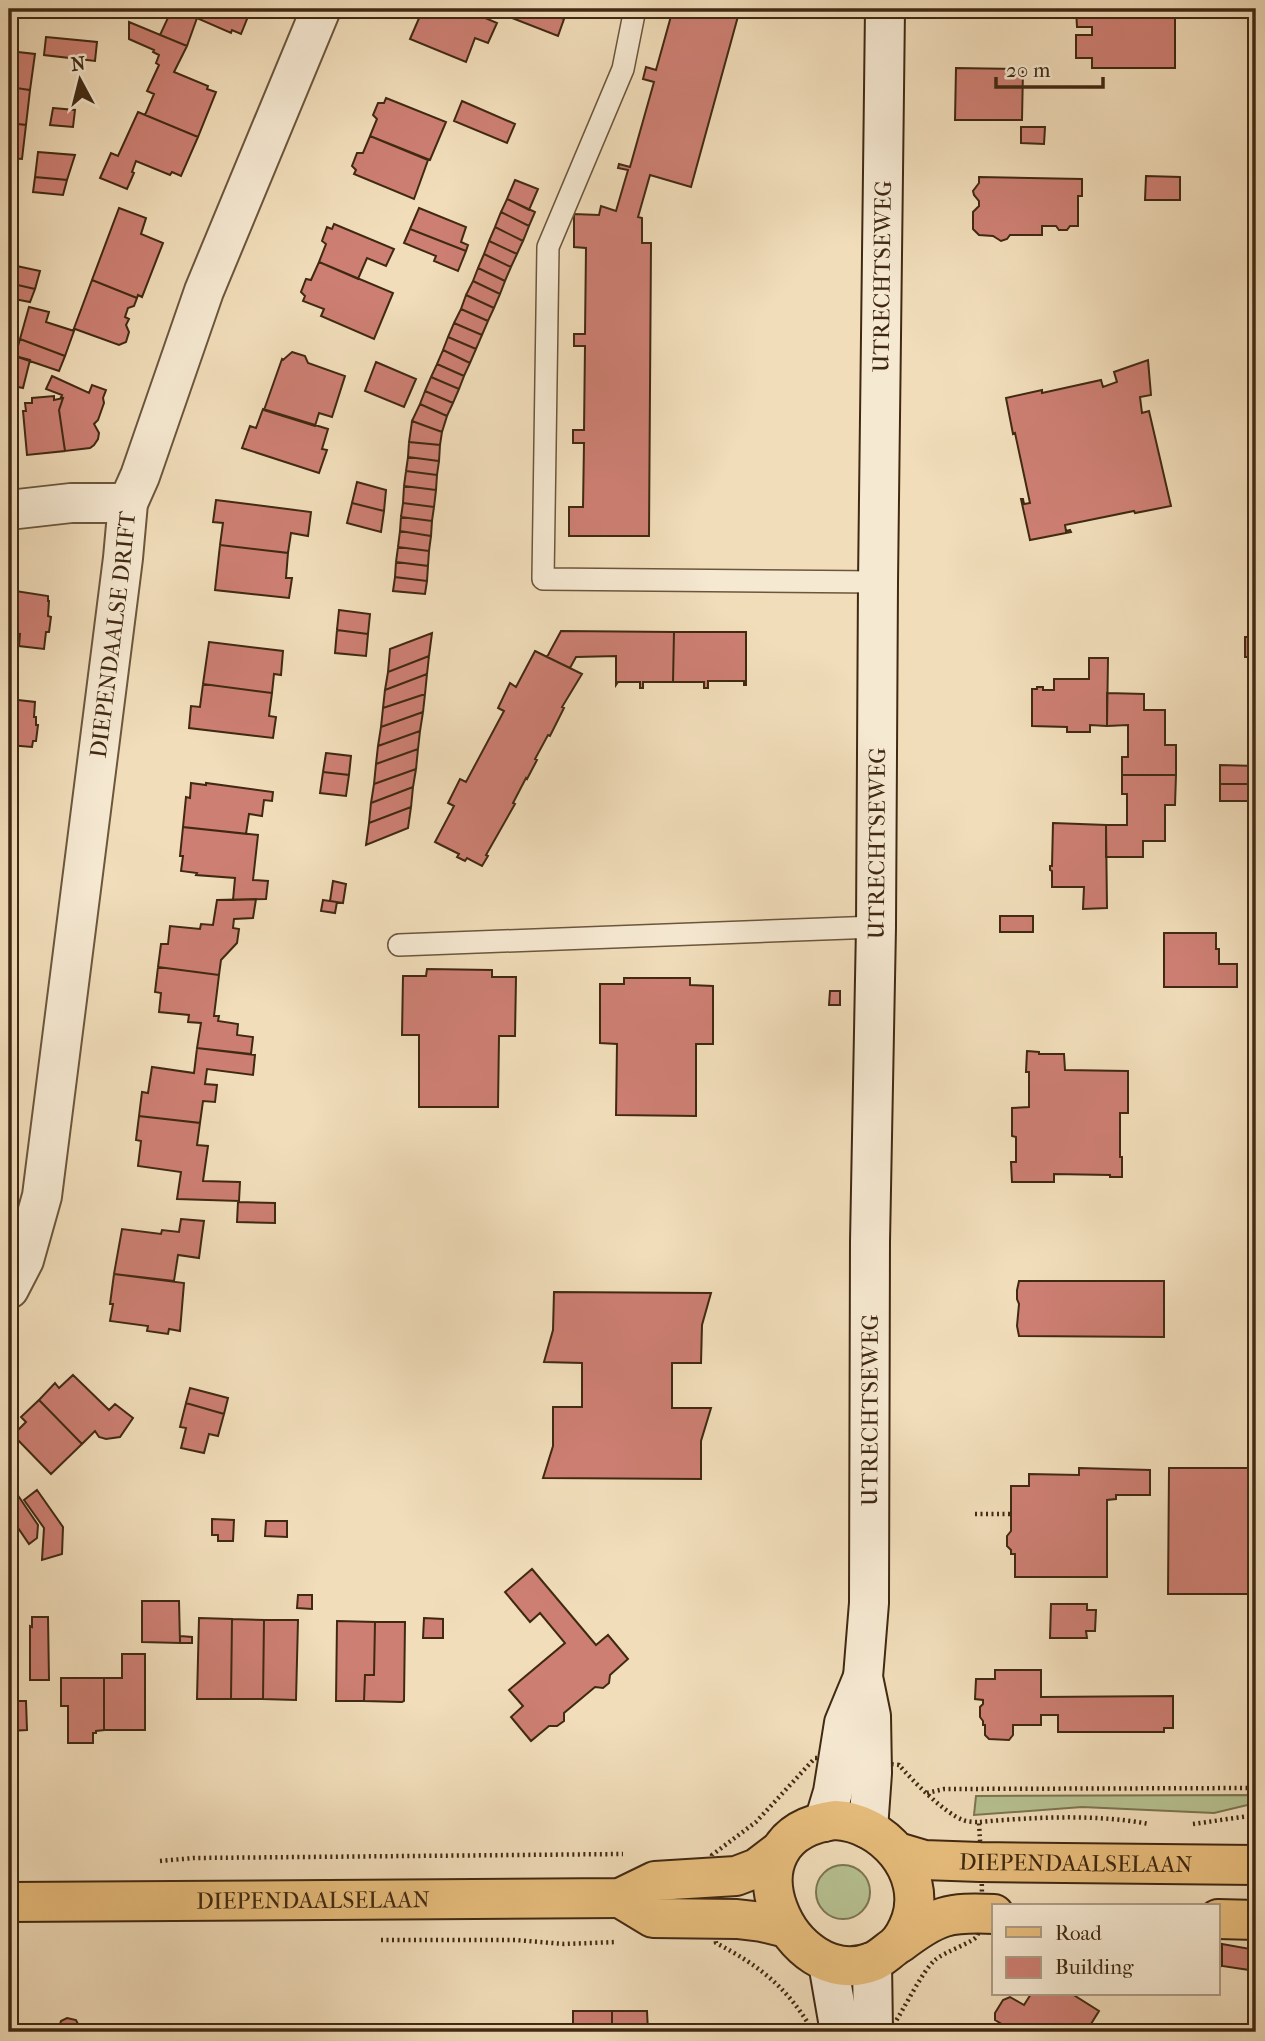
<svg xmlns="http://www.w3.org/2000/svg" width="1265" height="2041" font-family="'IM FELL French Canon',serif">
<rect width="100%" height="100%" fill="#f1ddba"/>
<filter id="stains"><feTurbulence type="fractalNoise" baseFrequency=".00286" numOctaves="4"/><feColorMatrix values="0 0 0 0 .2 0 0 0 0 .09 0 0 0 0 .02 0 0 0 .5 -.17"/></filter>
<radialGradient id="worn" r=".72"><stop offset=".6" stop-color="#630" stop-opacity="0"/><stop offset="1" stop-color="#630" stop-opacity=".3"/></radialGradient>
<path fill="#b7c292" stroke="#7c7652" stroke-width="2" d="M1256 1795V1803L1214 1813 1082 1807 974 1815 976 1796Z
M816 1892a27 27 0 1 1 54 0a27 27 0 1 1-54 0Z"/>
<path fill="#cd7f73" stroke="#402912" stroke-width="2" d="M9 9H37L36 14 9 13Z
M172 9 178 10 251 9 241 34 232 30 231 33 197 18 187 46 160 35Z
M423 9H458L466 12 467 10 497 23 488 43 475 38 466 62 410 39Z
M498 9H538L564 19 558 36 497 12Z
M673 9H740L691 187 650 175 638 217 642 218V243H651L649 536H569V507H583L584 443H573V430H584L585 346H574V334H585L586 248 574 247V214L599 215 601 206 616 211 628 170 618 168 619 164 630 167 654 82 643 79 646 67 656 70Z
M1076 9H1175V68H1092V58H1076V35H1092V27H1077Z
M129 22 187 46 174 72 208 86 207 89 216 92 198 137 145 115 154 94 147 91 159 65 156 63 159 55 153 52 154 50 129 39Z
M46 37 97 42 95 61 44 55Z
M9 51 35 54 30 90 9 87Z
M956 68 1023 69 1022 120H955Z
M9 87 30 90 26 125 9 123Z
M386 98 446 122 430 160 370 136 377 119 373 115 378 103H384Z
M462 101 515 124 507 143 454 121Z
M53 108 75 110 73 127 50 125Z
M138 112 198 137 181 176 172 172 170 175 136 161 132 172 134 173 127 189 100 178 111 153 118 156Z
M9 123 26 125 22 159 9 158Z
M1021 127H1045L1044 144 1021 143Z
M370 136 428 160 414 199 354 174 356 170 352 166 357 153H363Z
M38 152 75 155 67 180 35 177Z
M1146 176 1180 177V200H1145Z
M35 177 67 180 63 195 33 192Z
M979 177 1082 179V196H1078V226H1070L1067 230H1059L1056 226H1042V235H1010L1007 239 1001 241 993 236 979 235 973 229V212L979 206V201L974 195 973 191 979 183Z
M515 180 538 189 529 210 507 199Z
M507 199 535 212 529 226 501 212Z
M119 208 146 218 141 234 163 243 142 297 138 295 137 298 92 280Z
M419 208 466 227 461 242 468 245 466 251 410 229Z
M501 212 529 226 523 241 495 227Z
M334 224 394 249 386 266 367 258 358 279 319 262 326 244 322 241 327 227 332 229Z
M495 227 523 241 517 254 489 241Z
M410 229 466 251 458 271 434 261 436 256 404 243Z
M489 241 517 254 511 267 484 254Z
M484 254 511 267 505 281 478 268Z
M319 262 393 293 374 339 321 316 324 309 303 301 305 296 301 292 306 279 311 280Z
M12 265 40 271 35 289 9 283Z
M478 268 505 281 500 294 473 281Z
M92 280 137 298 134 306 128 308 125 317 129 319 126 325 129 332 126 342 119 345 75 329 73 331Z
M473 281 500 294 494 308 466 295Z
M9 283 35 289 30 302 9 298Z
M466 295 494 308 488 321 461 309Z
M29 307 49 312 46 322 74 331 65 356 20 339Z
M461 309 488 321 482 335 454 323Z
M454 323 482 335 476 349 448 337Z
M448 337 476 349 470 363 443 350Z
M20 339 65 356 59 371 15 356Z
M443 350 470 363 464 376 437 364Z
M292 352 305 356 308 363 345 376 332 417 319 413 315 426 264 410 282 359 283 360Z
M15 356 30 360 23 388 9 385V378Z
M1148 360 1151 395 1140 397 1142 413 1149 411 1171 506 1135 513 1134 511 1065 525 1066 531 1070 530 1071 532 1030 540 1021 499H1023L1024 504 1030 503 1015 433 1013 434 1006 398 1042 390V393L1101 380 1103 387 1117 382 1114 372Z
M376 362 416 379 404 407 365 391Z
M437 364 464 376 459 389 431 377Z
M52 376 89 393 92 385 106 390 103 398 104 403 98 420 94 424 99 433 98 439 94 445 90 448 65 451 59 410 63 398 61 397 62 395 46 389Z
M431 377 459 389 453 403 425 391Z
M425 391 453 403 447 416 420 404Z
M54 396V400L63 398 59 410 65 451 27 455 23 411H26L25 403H32V398Z
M420 404 447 416 442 432 412 421Z
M263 409 328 429 322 449 327 450 319 473 242 448 250 426 256 428Z
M412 421 442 432 440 445 409 442Z
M409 442 440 445 439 461 408 457Z
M408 457 439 461 437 475 406 471Z
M406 471 437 475 436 490 404 486Z
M357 482 386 490 384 511 352 503Z
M404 486 436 490 434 507 403 503Z
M216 500 311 512 308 536 291 533 288 553 220 545 223 523 213 522Z
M352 503 384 511 381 532 347 523Z
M403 503 434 507 432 521 401 517Z
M401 517 432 521 431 536 400 531Z
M400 531 431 536 429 551 398 547Z
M220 545 288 553 286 578H292L289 598 215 590Z
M398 547 429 551 428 566 396 562Z
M396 562 428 566 427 581 395 577Z
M395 577 427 581 425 594 393 591Z
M9 590 48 596V601H49L48 616 51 617 49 632H46L44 649 19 646 20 634 9 633Z
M339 610 370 614 368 634 337 630Z
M337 630 368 634 366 656 335 653Z
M561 631 674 632 673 682H643V688H640V682H618L616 685V656L576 657 570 668 547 657Z
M674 632H746V685H744V681H708V688H704V682H673Z
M432 633 429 656 388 672 390 649Z
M1245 637H1256V657H1245Z
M209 642 283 651 281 675 274 674 272 693 203 684Z
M535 651 582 674 562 707 564 708 550 736 548 735 535 759 537 760 527 779 526 778 513 803 515 804 486 855 488 856 482 866 467 858 465 861 457 857 459 854 435 842 454 806 448 803 460 779 466 782 504 711 498 708 510 683 516 687Z
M429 656 427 674 385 690 388 672Z
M1089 658H1108L1107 726 1090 725V732H1067V727L1032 726V689H1037V687H1043V690H1054V679H1089Z
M427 674 425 694 383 708 385 690Z
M203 684 272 693 269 716 276 717 273 738 189 728 191 706 200 707Z
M1107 693 1144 694V710H1165V745H1176V775H1122V757H1128V725L1107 726Z
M425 694 423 712 381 727 383 708Z
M9 699 35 702 34 717H36V725H38L36 741H33L32 747 9 745Z
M423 712 420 731 378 746 381 727Z
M420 731 418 749 376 764 378 746Z
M9 745 16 746 10 802 9 801Z
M418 749 416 769 374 784 376 764Z
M326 753 351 756 349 775 323 772Z
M1220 765 1256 766V784H1220Z
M416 769 413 787 371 803 374 784Z
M323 772 349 775 346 796 320 793Z
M1122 775H1176L1175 805H1165V841H1143V857H1106V825H1127V794H1122Z
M191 783 206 785V783L273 792 272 801 264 800 262 816 249 814 246 834 183 827 186 797 190 798Z
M1220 784H1256V801H1220Z
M413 787 411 807 369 823 371 803Z
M411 807 408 828 366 845 369 823Z
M1053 823 1106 825 1107 908 1083 909 1084 887H1052V871L1050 870V866H1052Z
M183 827 258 835 253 880 268 881 266 899 233 900 235 878 196 875 197 873 181 871 183 856H180Z
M333 881 346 884 343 903 330 901Z
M256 899 253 918 234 919 233 928 239 929 237 943 221 960 219 975 158 967 161 944H168L170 926 200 929 201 924 213 925 217 900Z
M323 900 337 902 335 913 321 911Z
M1000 916H1033V932H1000Z
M1164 933H1216V949H1219V964H1237V987H1164Z
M158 967 219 975 214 1016H219L218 1021 238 1024 237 1035 253 1037 251 1054 197 1048 201 1023 188 1022 189 1015 159 1012 161 993 155 992Z
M427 969 492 970V977H516L515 1036H499L498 1107H419V1035H402L403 976H426Z
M624 978H690V985L713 986V1044H696V1116L616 1115 617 1044 600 1043V984H624Z
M830 991H840V1005H829Z
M197 1048 255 1055 253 1075 207 1069 205 1084 217 1085 215 1102 203 1101 200 1123 139 1116 142 1092 148 1093 152 1067 194 1073Z
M1027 1051 1039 1052V1054H1064L1065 1070 1128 1071V1113H1120V1157H1122V1177H1110V1175L1054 1174V1182H1012L1011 1162H1016V1137L1012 1136V1108L1029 1107V1072H1026Z
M139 1116 200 1123 197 1145 208 1146 203 1181 240 1182 239 1201 177 1199 181 1172 138 1166 141 1141 136 1140Z
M238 1202 275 1203V1223L237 1222Z
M181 1219 204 1221 202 1235 199 1258 178 1255 174 1281 114 1274 122 1229 161 1234 162 1230 179 1232Z
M114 1274 184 1283 180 1331 169 1329 168 1334 147 1331 148 1326 110 1321 113 1304H110Z
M1019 1281H1164V1337L1019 1336 1017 1326 1019 1304 1017 1299V1290Z
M554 1292 711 1293 702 1325 701 1363H672V1408H711L701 1441V1479L543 1478 553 1446V1407H582V1363L544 1362 553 1330Z
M73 1375 109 1410 115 1404 133 1418 120 1437 106 1439 99 1437 95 1431 82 1444 39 1400 55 1383 59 1388Z
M190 1388 228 1398 224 1414 186 1403Z
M39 1400 82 1444 51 1474 13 1435 26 1422 21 1417Z
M186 1403 224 1414 218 1436 209 1434 204 1453 181 1448 186 1428 180 1427Z
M1079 1468 1150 1470V1495H1116V1499L1107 1500V1577H1015V1554H1011V1550L1007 1546V1536L1011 1531V1486H1029V1474L1079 1475Z
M1169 1468H1256V1596L1254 1594H1168Z
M37 1490 63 1527 62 1554 42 1560 44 1528 24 1500Z
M17 1494 38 1525 37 1538 29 1544 12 1519 9 1521V1499Z
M212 1519 234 1520 233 1541H218V1535H212Z
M266 1521H287V1537L265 1536Z
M532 1569 596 1645 608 1635 628 1659 610 1675 609 1683 603 1688 595 1687 564 1713V1721L557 1726H549L531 1741 511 1717 523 1706 509 1690 565 1643 540 1613 530 1622 505 1592Z
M298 1595H312V1609L297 1608Z
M142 1601H179L180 1643 142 1642Z
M1051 1604H1087V1610H1096L1095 1631H1086L1087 1638H1050Z
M32 1617H48L49 1680H30V1626L32 1627Z
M199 1618 232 1619 231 1699H197Z
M424 1618 443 1619V1638H423Z
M232 1619 264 1620 263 1699H231Z
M264 1620H298L296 1700 263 1699Z
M337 1621 375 1622 374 1675H365L364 1701H336Z
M375 1622H405L404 1701 402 1702 364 1701 365 1675H374Z
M180 1636 192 1637V1643H180Z
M122 1654H145V1730H104V1678H122Z
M995 1670H1041V1697L1173 1696V1728H1164V1732H1058V1715H1041V1725H1013V1735L1009 1740 989 1739 985 1735V1725H983V1721L980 1717V1707L983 1704V1700L975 1699 976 1679H995Z
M61 1678H104V1730L96 1731V1733H93V1743H68V1706H61Z
M9 1701H26L27 1730 9 1731Z
M1218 1944H1222V1966L1218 1967Z
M1222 1944 1256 1950V1971L1222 1966Z
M1031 1994H1072L1099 2011 1086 2032H1015L995 2020V2013L1003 2000 1010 1997 1024 2005Z
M573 2011H612V2032H573Z
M612 2011H647L648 2032H612Z
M67 2018 76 2020 80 2028H83V2032H56V2029L59 2028 61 2021Z
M488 2028H510V2032H488Z"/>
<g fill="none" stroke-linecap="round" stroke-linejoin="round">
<g stroke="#6c563c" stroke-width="24">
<path id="lane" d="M635 9 623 69 548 247 543 579 878 582
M399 945 876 927"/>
</g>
<g stroke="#6c563c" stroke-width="42">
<g id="street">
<path d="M9 510 71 503H128"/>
<path id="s1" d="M9 1289 24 1260 42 1196 123 558 128 503 140 476 204 291 321 9"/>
</g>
</g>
<g stroke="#402912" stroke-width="42">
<g id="secondary">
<path d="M824 1822 833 1792 844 1723 863 1677"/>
<path id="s2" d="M868 1829 872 1773 871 1716 863 1677 869 1603 870 1242 876 927 878 582 885 9"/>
<path d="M872 1962 873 2032"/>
<path d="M828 1963 840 2032"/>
</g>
</g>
<g stroke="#402912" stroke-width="42">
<g id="primary">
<path d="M835 1820C883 1822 927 1872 911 1920 907 1931 903 1940 894 1947 887 1952 880 1959 872 1962 790 1994 716 1835 835 1820Z"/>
<path id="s3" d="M897 1852 924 1860 980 1862 1256 1865"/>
<path d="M620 1898 653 1918 737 1919 762 1922 787 1928"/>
<path id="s4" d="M9 1902 620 1898 655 1881 736 1876 757 1868 778 1852"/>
<path d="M1218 1919 1256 1920"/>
<path d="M900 1943C937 1915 948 1912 994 1914"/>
</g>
</g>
<path stroke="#402912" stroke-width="4.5" stroke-dasharray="2 3.5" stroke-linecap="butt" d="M975 1514H1011
M815 1758H838L899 1765C912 1780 944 1813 963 1820 968 1822 974 1822 979 1822 980 1846 986 1917 977 1936 974 1942 944 1952 935 1960 923 1970 904 2009 894 2024L852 2032 811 2028C786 1986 758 1965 716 1943L709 1893 712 1855 756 1822Z
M927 1793 944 1789 1256 1788
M980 1822C1034 1817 1097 1814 1149 1824
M1193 1824 1256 1815
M160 1861 194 1858 623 1854
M381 1940H516L564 1944 617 1942"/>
<use href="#lane" stroke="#f6e9d2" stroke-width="21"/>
<use href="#street" stroke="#f6e9d2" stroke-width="38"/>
<use href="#secondary" stroke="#f6e9d2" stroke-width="38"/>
<use href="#primary" stroke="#e8be7d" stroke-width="38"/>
</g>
<g text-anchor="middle" stroke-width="5" stroke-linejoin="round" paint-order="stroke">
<g font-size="23" fill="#402912" stroke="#f6e9d2">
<text dy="8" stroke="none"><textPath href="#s2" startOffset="1554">UTRECHTSEWEG</textPath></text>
<text dy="8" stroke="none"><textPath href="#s1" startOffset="665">DIEPENDAALSE DRIFT</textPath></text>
<text dy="8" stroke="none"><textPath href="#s2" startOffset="987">UTRECHTSEWEG</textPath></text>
<text dy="8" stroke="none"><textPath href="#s2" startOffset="420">UTRECHTSEWEG</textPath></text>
<text dy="8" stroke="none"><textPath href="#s3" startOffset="180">DIEPENDAALSELAAN</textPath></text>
<text dy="8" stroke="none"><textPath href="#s4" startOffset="304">DIEPENDAALSELAAN</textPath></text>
</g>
</g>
<rect width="1265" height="2041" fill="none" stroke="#f1ddba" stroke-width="35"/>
<rect x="10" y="10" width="1244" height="2020" fill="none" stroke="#402912" stroke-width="3.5"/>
<rect x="18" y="18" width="1230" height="2006" fill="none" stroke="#402912" stroke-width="2"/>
<rect x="992" y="1904" width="228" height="91" fill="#f6e9d2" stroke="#ad9c85" stroke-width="2"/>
<rect x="1006" y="1927" width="35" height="10" fill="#e8be7d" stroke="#ad9c85" stroke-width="2"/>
<text x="1055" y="1940" font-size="21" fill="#402912">Road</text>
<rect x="1006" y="1957" width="35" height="21" fill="#cd7f73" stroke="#ad9c85" stroke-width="2"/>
<text x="1055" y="1974" font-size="21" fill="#402912">Building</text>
<g transform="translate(80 80) rotate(353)" stroke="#f6e9d2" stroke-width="5" paint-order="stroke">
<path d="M0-5L12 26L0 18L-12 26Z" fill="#402912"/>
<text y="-10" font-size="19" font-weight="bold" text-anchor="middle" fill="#402912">N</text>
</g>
<path d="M996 77v10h107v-10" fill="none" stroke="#402912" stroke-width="3.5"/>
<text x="1006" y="77" font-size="21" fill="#402912" stroke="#f6e9d2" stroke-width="5" paint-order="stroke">20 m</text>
<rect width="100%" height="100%" filter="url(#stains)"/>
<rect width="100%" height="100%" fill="url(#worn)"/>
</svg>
